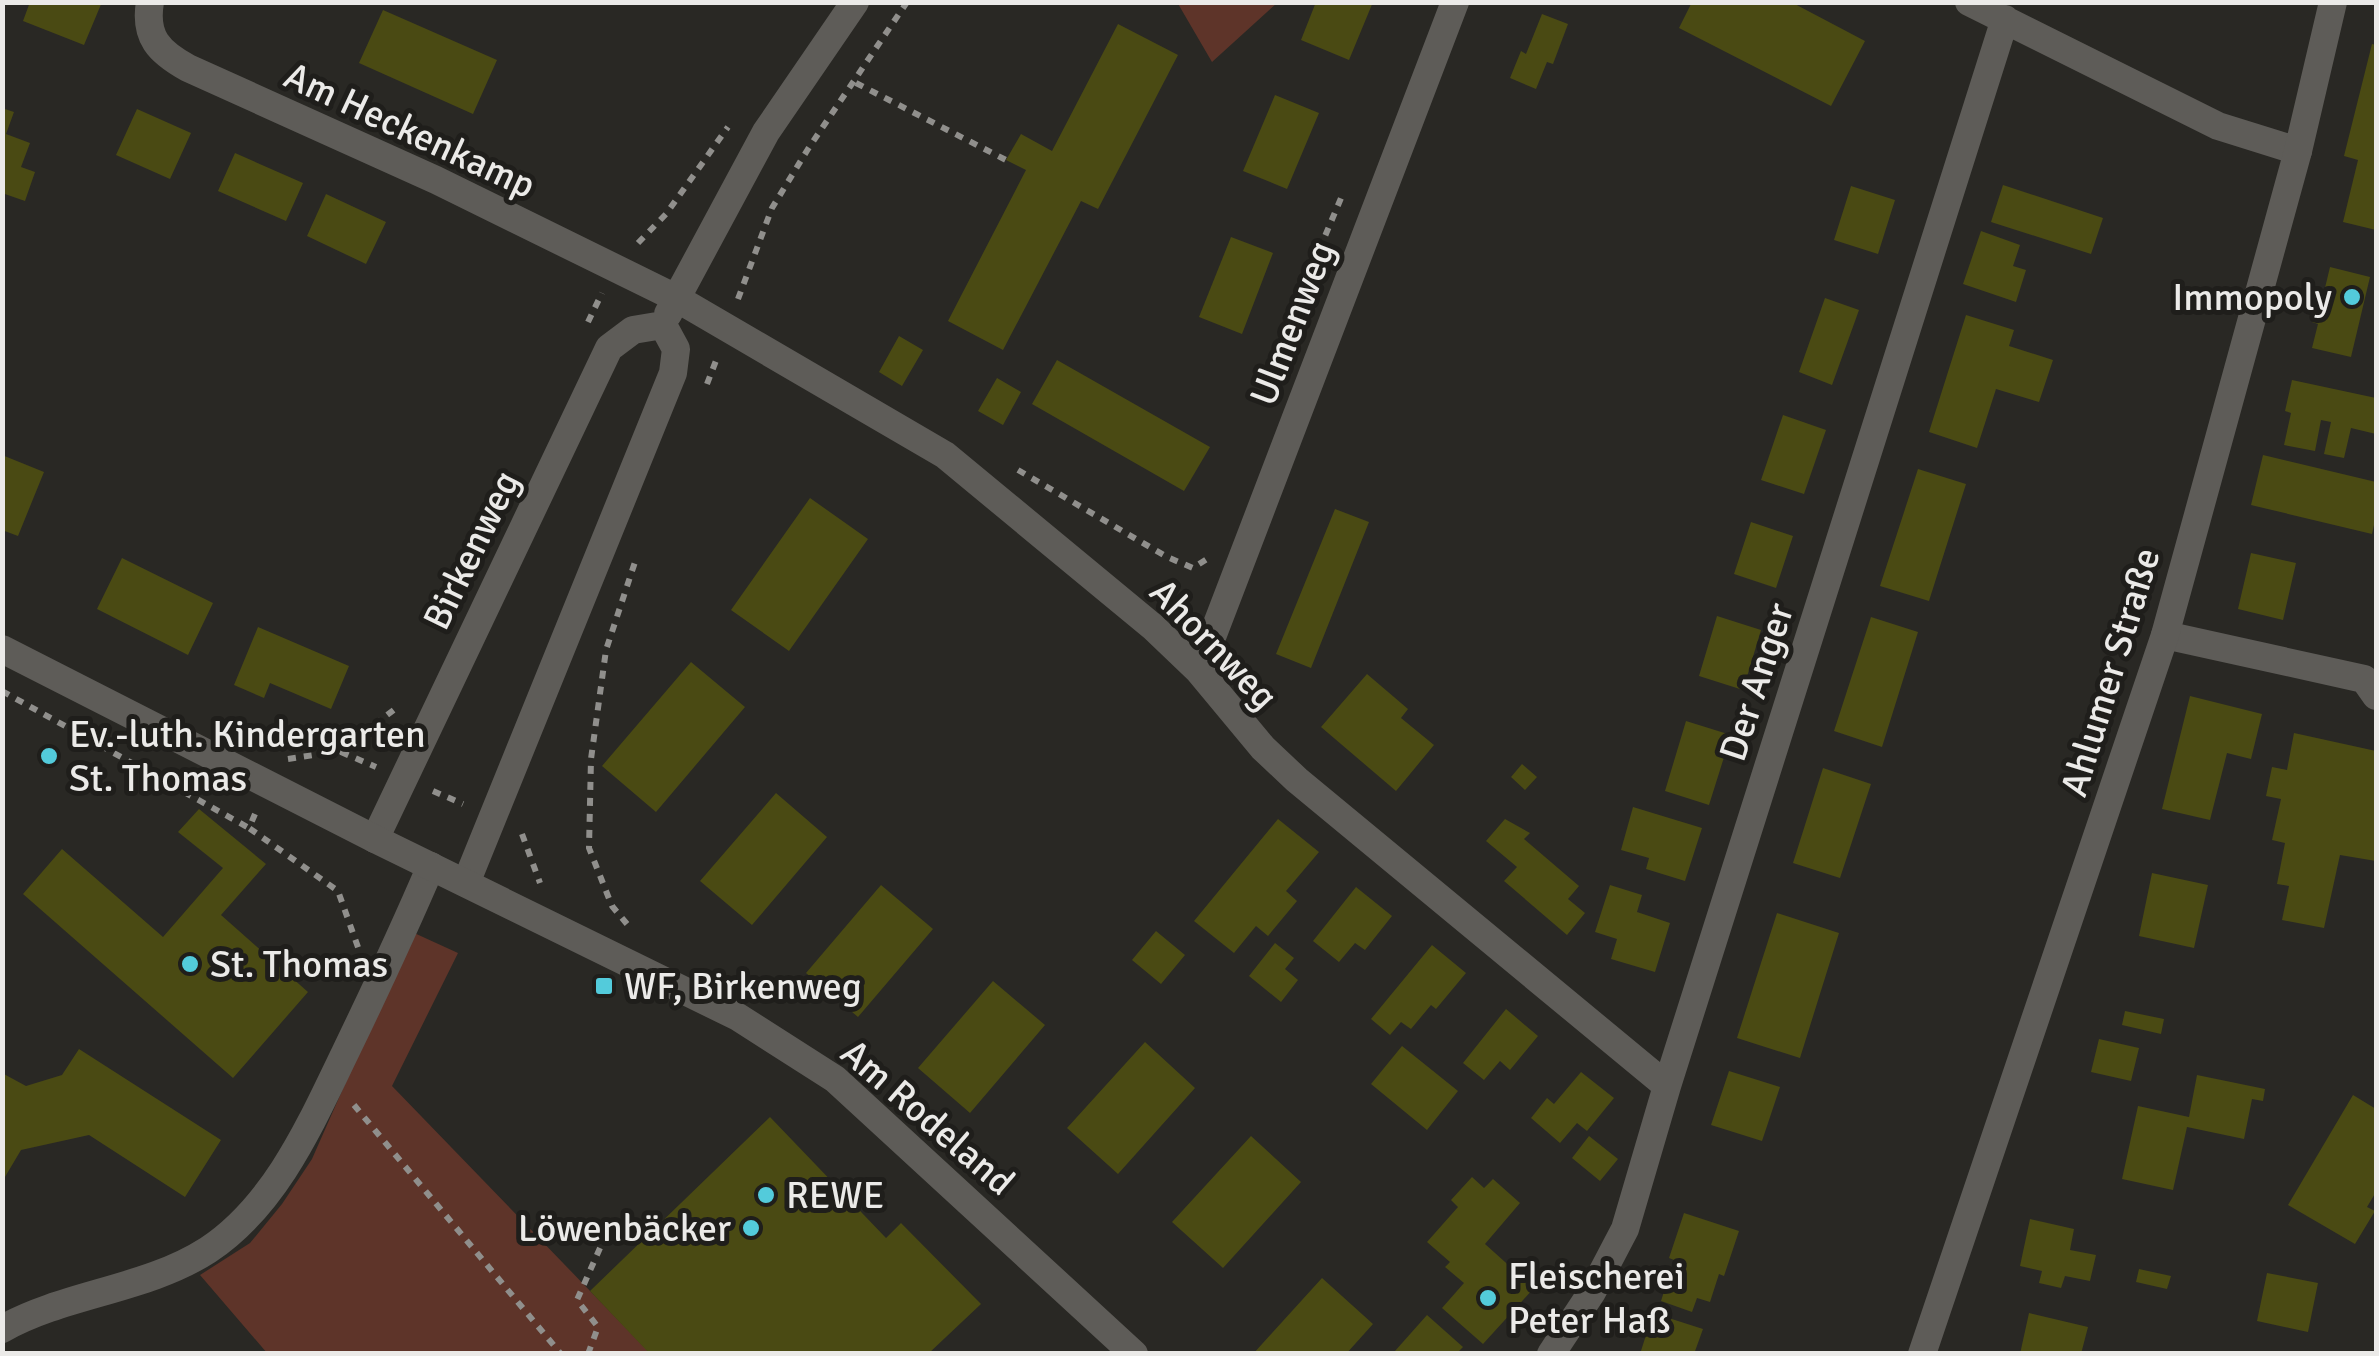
<svg xmlns="http://www.w3.org/2000/svg" width="2379" height="1356" font-family="Signika,sans-serif">
<rect width="100%" height="100%" fill="#292824"/>
<path fill="#5e3429" d="M1177 2H1277V3L1212 62Z
M412 932 458 953 392 1086 650 1353H267L200 1275 250 1243 282 1204 312 1159Z"/>
<path fill="#4a4a13" d="M30 2H102L84 45 23 21Z
M1316 2H1373L1349 60 1301 40Z
M1692 2H1791L1865 41 1831 106 1679 28Z
M383 10 497 60 473 114 359 63Z
M1542 14 1568 24 1553 64 1547 62 1536 89 1510 78 1521 51 1526 54Z
M1118 24 1178 55 1098 209 1081 201 1003 350 948 321 1026 170 1006 160 1021 134 1052 151Z
M2372 44 2376 45V230L2343 222 2358 160 2344 156Z
M1275 95 1319 113 1287 189 1243 171Z
M2 108 14 112 6 134 30 143 21 167 35 172 25 201 2 193Z
M137 109 191 133 170 179 116 155Z
M235 153 303 183 286 221 218 191Z
M2003 185 2103 218 2091 254 1991 222Z
M1851 186 1895 200 1878 254 1834 240Z
M326 194 386 222 366 264 307 236Z
M1981 231 2020 245 2013 266 2026 270 2016 302 1963 284Z
M1231 237 1273 253 1242 334 1199 317Z
M2330 267 2370 277 2351 357 2312 348 2318 324 2312 322 2319 291 2324 292Z
M1825 298 1859 310 1832 385 1799 372Z
M1966 315 2014 330 2009 346 2053 360 2039 402 1996 389 1977 448 1929 432Z
M899 336 923 350 902 386 879 372Z
M1057 360 1210 447 1184 491 1032 404Z
M997 378 1021 392 1003 425 978 411Z
M2292 380 2376 398V434L2351 428 2344 458 2324 454 2331 422 2321 420 2315 451 2284 445 2291 413 2285 411Z
M1783 415 1826 430 1804 494 1761 480Z
M2 455 44 472 18 536 2 530Z
M2263 455 2376 482V516L2372 534 2251 505Z
M1918 469 1966 484 1929 601 1880 586Z
M810 498 868 539 789 651 731 610Z
M1335 509 1369 522 1311 668 1276 654Z
M1751 522 1793 536 1776 588 1734 574Z
M2251 553 2296 563 2283 620 2238 609Z
M122 558 213 603 188 655 97 609Z
M1717 616 1761 630 1743 690 1699 676Z
M1871 617 1918 632 1882 747 1834 731Z
M258 627 349 666 331 709 270 683 264 698 234 685Z
M691 662 745 707 656 812 602 766Z
M1367 674 1408 709 1401 718 1434 745 1396 791 1321 727Z
M2190 696 2262 714 2251 759 2227 753 2210 820 2162 809Z
M1686 721 1731 735 1709 805 1665 791Z
M2294 733 2376 751V861L2340 855 2324 928 2282 920 2289 886 2277 884 2285 843 2272 840 2281 799 2266 796 2272 767 2287 770Z
M1522 764 1537 777 1525 790 1511 777Z
M1823 768 1871 784 1840 878 1793 863Z
M776 793 827 837 752 925 700 881Z
M1633 807 1702 828 1685 881 1646 869 1649 858 1621 850Z
M199 809 266 864 221 915 308 992 233 1078 23 894 62 849 163 937 223 868 178 832Z
M1278 819 1319 852 1286 891 1297 901 1268 936 1256 926 1234 953 1194 921Z
M1505 819 1530 833 1524 839 1579 886 1568 899 1585 913 1567 935 1504 881 1517 867 1486 841Z
M2152 873 2208 885 2194 948 2139 936Z
M881 885 933 929 858 1017 806 973Z
M1610 885 1642 895 1637 912 1670 923 1655 972 1611 959 1617 939 1595 932Z
M1356 887 1392 916 1365 950 1355 943 1339 962 1313 941Z
M1777 913 1839 933 1800 1058 1737 1038Z
M1156 931 1185 955 1161 984 1132 960Z
M1275 943 1294 958 1285 969 1298 980 1281 1002 1249 976Z
M1432 945 1466 973 1436 1009 1431 1005 1411 1029 1401 1022 1390 1035 1371 1019Z
M993 981 1045 1025 970 1113 918 1068Z
M1506 1009 1538 1036 1510 1070 1500 1061 1484 1080 1463 1063Z
M2125 1011 2164 1019 2161 1034 2122 1025Z
M2099 1039 2139 1048 2131 1081 2091 1072Z
M1145 1042 1195 1088 1118 1174 1067 1128Z
M1402 1046 1458 1091 1427 1130 1371 1084Z
M79 1049 221 1140 185 1197 89 1135 21 1150 2 1182V1073L26 1086 62 1075Z
M1729 1071 1780 1087 1762 1141 1711 1125Z
M1581 1072 1614 1098 1587 1131 1577 1123 1560 1143 1531 1118 1547 1098 1554 1104Z
M2197 1075 2265 1089 2263 1101 2252 1099 2244 1139 2187 1127 2173 1190 2122 1179 2138 1106 2189 1117Z
M2353 1095 2376 1109V1192L2367 1207 2375 1211 2355 1244 2288 1205Z
M770 1117 886 1238 901 1223 981 1304 928 1354H650L590 1291Z
M1251 1136 1301 1182 1223 1268 1172 1222Z
M1589 1136 1618 1159 1600 1181 1572 1158Z
M1472 1177 1484 1188 1493 1179 1520 1203 1485 1244 1534 1288 1483 1344 1442 1308 1464 1283 1445 1267 1450 1262 1427 1242 1458 1207 1451 1200Z
M1684 1213 1739 1231 1724 1276 1719 1274 1710 1302 1697 1298 1692 1312 1661 1301 1674 1260 1669 1258Z
M2030 1219 2074 1229 2070 1250 2096 1255 2090 1281 2065 1276 2061 1288 2039 1283 2042 1271 2020 1266Z
M2139 1269 2171 1276 2167 1289 2136 1282Z
M2267 1273 2318 1283 2308 1332 2257 1321Z
M1322 1278 1373 1324 1346 1354H1253Z
M1653 1313 1703 1329 1694 1354H1640Z
M2029 1313 2088 1327 2081 1354H2020Z
M1427 1315 1463 1347 1456 1354H1398L1395 1351Z"/>
<g fill="none" stroke-linecap="round" stroke-linejoin="round">
<path stroke="#908f8c" stroke-width="6" stroke-dasharray="8 8" stroke-linecap="butt" d="M856 83 1006 160
M638 243 666 214 728 127
M738 299 772 208 808 149 907 2
M588 322 602 293
M1275 370 1296 305 1344 191
M707 384 717 358
M1018 470 1167 557 1193 568 1207 559
M2 691 249 828
M341 752 376 767
M288 759 340 751 399 706
M433 791 463 804
M255 814 249 828 338 891 359 950
M522 834 540 883
M627 924 612 906 589 848 591 759 606 650 635 562
M354 1105 561 1354
M588 1354 598 1327 577 1300 600 1248"/>
<path stroke="#5e5c58" stroke-width="28" d="M150 2C144 37 159 52 188 68L436 180 676 298 945 455 1153 627 1199 671 1263 748 1297 780 1667 1086
M1969 2 2218 126 2298 151
M668 314 766 132 855 2
M2165 635 2364 679 2376 696
M1199 671 1455 2
M375 839 609 348 633 330 663 325
M466 883 673 373 676 349 663 325
M2 1329C66 1293 146 1290 208 1250 276 1205 311 1123 345 1053 375 991 404 929 431 866
M1551 1354 1592 1292 1625 1229 1667 1086 2005 19"/>
<path stroke="#5e5c58" stroke-width="28" d="M2 649 375 839 738 1017 835 1079 1134 1354"/>
<path stroke="#5e5c58" stroke-width="28" d="M1922 1354 2165 635 2298 151 2333 2"/>
</g>
<g fill="#53cbdb" stroke="#1f1e1b" stroke-width="4">
<circle cx="2352" cy="297" r="10"/>
<circle cx="49" cy="756" r="10"/>
<circle cx="190" cy="964" r="10"/>
<rect x="594" y="976" width="20" height="20" rx="5"/>
<circle cx="766" cy="1195" r="10"/>
<circle cx="751" cy="1228" r="10"/>
<circle cx="1488" cy="1298" r="10"/>
</g>
<g text-anchor="middle" stroke-width="10" stroke-linejoin="round" paint-order="stroke">
<g font-size="38" fill="#ebeae8" stroke="#1f1e1b">
<text transform="translate(410 130) rotate(25)" y="13">Am Heckenkamp</text>
<text transform="translate(1292 323) rotate(-69)" y="13">Ulmenweg</text>
<text transform="translate(471 550) rotate(-64)" y="13">Birkenweg</text>
<text transform="translate(1214 644) rotate(46)" y="13">Ahornweg</text>
<text transform="translate(2110 672) rotate(-73)" y="13">Ahlumer Straße</text>
<text transform="translate(1756 682) rotate(-72)" y="13">Der Anger</text>
<text transform="translate(928 1117) rotate(41)" y="13">Am Rodeland</text>
</g>
<g font-size="38" fill="#ebeae8" stroke="#1f1e1b" text-anchor="start">
<text x="2332" y="310" text-anchor="end">Immopoly</text>
<text x="69" y="747">Ev.-luth. Kindergarten<tspan x="69" dy="44">St. Thomas</tspan></text>
<text x="210" y="977">St. Thomas</text>
<text x="624" y="999">WF, Birkenweg</text>
<text x="786" y="1208">REWE</text>
<text x="731" y="1241" text-anchor="end">Löwenbäcker</text>
<text x="1508" y="1289">Fleischerei<tspan x="1508" dy="44">Peter Haß</tspan></text>
</g>
</g>
<rect width="2379" height="1356" fill="none" stroke="#ebeae8" stroke-width="10"/>
</svg>
